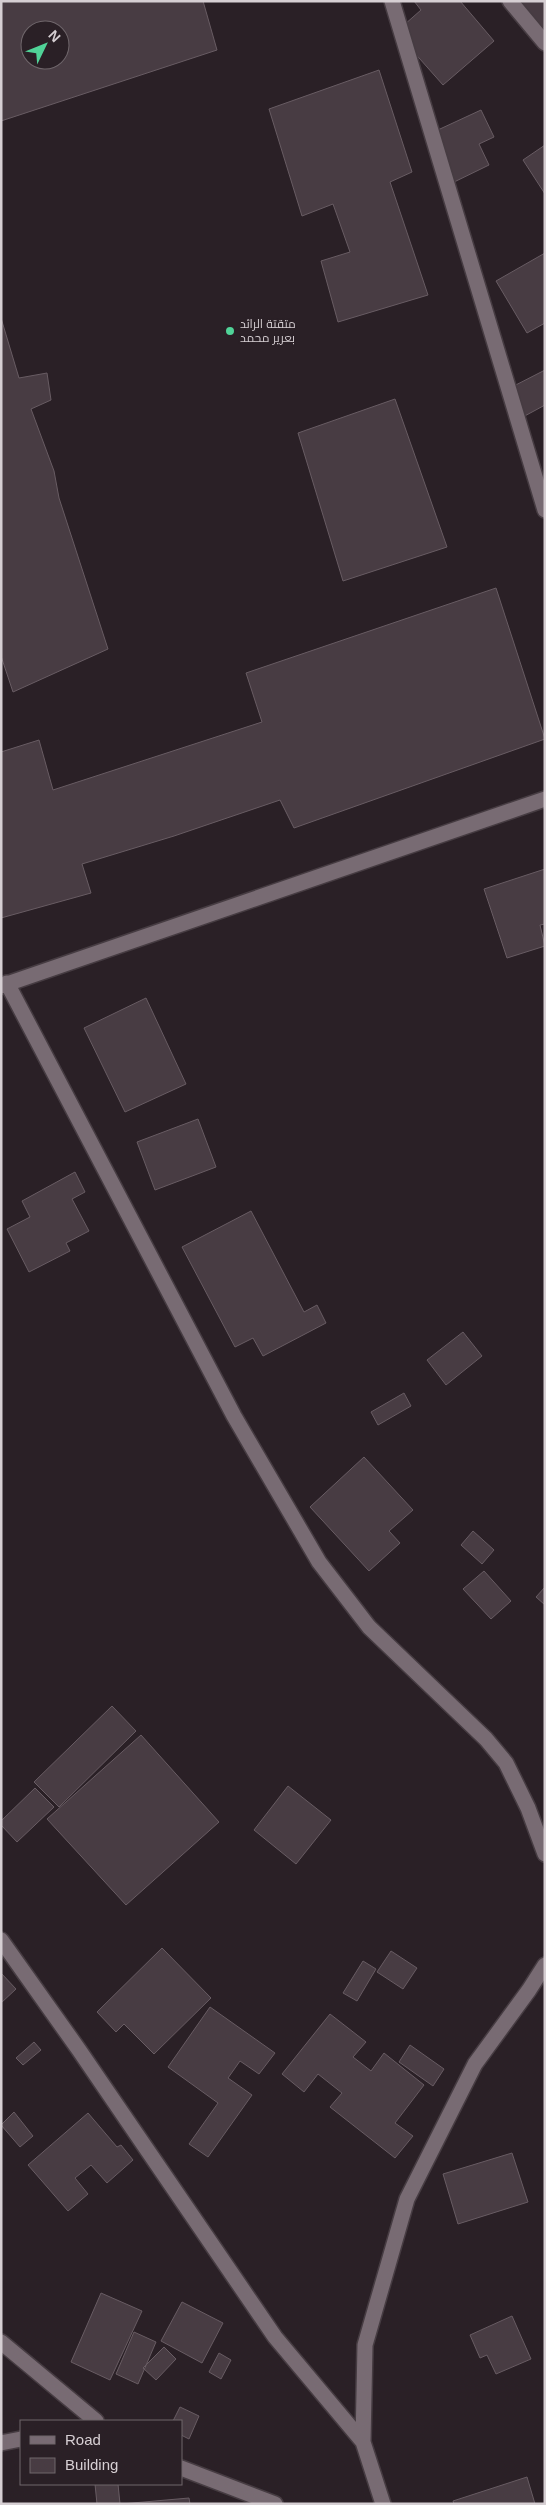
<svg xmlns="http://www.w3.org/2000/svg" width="546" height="2505" font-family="Helvetica,Cairo,sans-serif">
<rect width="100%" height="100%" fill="#2a2026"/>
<path fill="#483c43" stroke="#685c63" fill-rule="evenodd" d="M1 1H203L217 50 1 121ZM30 30H60V60H30Z
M414 1H460L494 41 443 85 396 32 421 10Z
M503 1H545V26L537 34Z
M379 70 412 172 390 182 428 295 338 322 321 261 350 252 333 204 302 216 269 109Z
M481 110 494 137 479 144 489 165 450 184 427 135Z
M545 145V194L523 160Z
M545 253V323L527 333 496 281Z
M1 318 19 378 47 373 51 400 31 409 54 471 59 498 108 649 13 692 1 656Z
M545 370V405L521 418 506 390Z
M395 399 447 547 343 581 298 433Z
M496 588 545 739 294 828 280 800 174 836 82 864 91 893 1 918V752L39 740 53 790 262 722 246 673Z
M545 869V924L540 925 545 946 507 958 484 889Z
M146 998 186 1084 125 1112 84 1028Z
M198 1119 216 1167 155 1190 137 1142Z
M75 1172 85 1192 72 1199 89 1231 66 1243 70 1251 29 1272 7 1229 30 1217 22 1201Z
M251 1211 304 1312 317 1305 326 1323 263 1356 253 1338 235 1347 182 1247Z
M463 1332 482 1356 446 1385 427 1360Z
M404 1393 411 1406 378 1425 371 1412Z
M364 1457 413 1510 389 1531 400 1543 369 1571 310 1507Z
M473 1531 494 1550 482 1564 461 1545Z
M484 1571 511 1601 491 1619 463 1589Z
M545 1587V1605L536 1597Z
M112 1706 136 1731 59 1807 34 1782Z
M141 1735 219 1822 126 1905 47 1819Z
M288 1786 331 1820 296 1864 254 1830Z
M35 1788 54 1807 17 1842 1 1825V1821Z
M162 1948 211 1998 154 2054 124 2024 116 2032 97 2012Z
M391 1951 417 1968 403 1989 377 1972Z
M363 1961 376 1969 357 2001 343 1993Z
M1 1973 16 1989 1 2003Z
M210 2007 275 2053 259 2074 240 2061 228 2078 252 2095 208 2157 189 2144 218 2103 168 2067Z
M330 2014 366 2042 353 2057 371 2071 384 2053 424 2085 395 2123 413 2136 395 2158 330 2107 342 2093 318 2074 304 2092 282 2074Z
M34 2042 41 2050 23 2065 16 2058Z
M410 2045 444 2069 433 2086 399 2062Z
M14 2112 33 2136 20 2147 1 2125Z
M88 2113 117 2147 121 2145 133 2160 107 2183 91 2165 75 2178 88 2194 68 2211 28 2165Z
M512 2153 528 2202 458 2224 443 2174Z
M101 2293 142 2311 110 2380 71 2362Z
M182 2302 223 2323 202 2363 161 2341Z
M512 2316 531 2359 496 2374 487 2355 480 2358 470 2335Z
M134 2332 156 2342 138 2384 116 2374Z
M164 2347 176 2359 156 2380 143 2368Z
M219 2353 231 2360 221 2379 209 2372Z
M180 2407 199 2416 189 2439 181 2435V2421H173Z
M527 2477 535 2504H454L453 2501Z
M95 2484H118L120 2504H97Z
M189 2498 190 2504H121Z"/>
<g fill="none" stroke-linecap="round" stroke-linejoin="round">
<g stroke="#463c42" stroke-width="18">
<path id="street" d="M392 1 545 510
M510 1 545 43
M7 983 234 1416 319 1562 369 1627 486 1739 506 1763 528 1808 545 1854
M1 986 545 799
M1 1940 79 2050 275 2337 363 2442
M1 2342 96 2421
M1 2443 21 2439
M181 2468 275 2504
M383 2504 363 2442 365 2345 407 2199 475 2064 529 1990 545 1965"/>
</g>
<use href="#street" stroke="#786b73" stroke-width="15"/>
</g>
<circle fill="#50d398" stroke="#2a2026" stroke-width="2" cx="230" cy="331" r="5"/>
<g text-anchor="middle" stroke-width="4" stroke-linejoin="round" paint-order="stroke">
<g font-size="12" fill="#d6cfd3" stroke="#2a2026" text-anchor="start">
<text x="240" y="328">متقتة الرائد<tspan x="240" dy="14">بعرير محمد</tspan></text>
</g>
</g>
<rect width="546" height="2505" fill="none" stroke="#d6cfd3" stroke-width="5"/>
<rect x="20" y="2420" width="162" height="65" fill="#2a2026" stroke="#6f666b"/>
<rect x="30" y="2436" width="25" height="8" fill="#786b73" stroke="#6f666b"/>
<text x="65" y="2445" font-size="15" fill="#d6cfd3">Road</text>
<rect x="30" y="2458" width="25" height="15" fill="#483c43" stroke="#6f666b"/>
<text x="65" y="2470" font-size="15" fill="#d6cfd3">Building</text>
<g transform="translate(45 45) rotate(47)"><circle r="24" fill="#2a2026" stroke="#6f666b"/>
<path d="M0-4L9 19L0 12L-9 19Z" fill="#50d398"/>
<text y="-8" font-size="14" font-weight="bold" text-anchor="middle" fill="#d6cfd3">N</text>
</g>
</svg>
